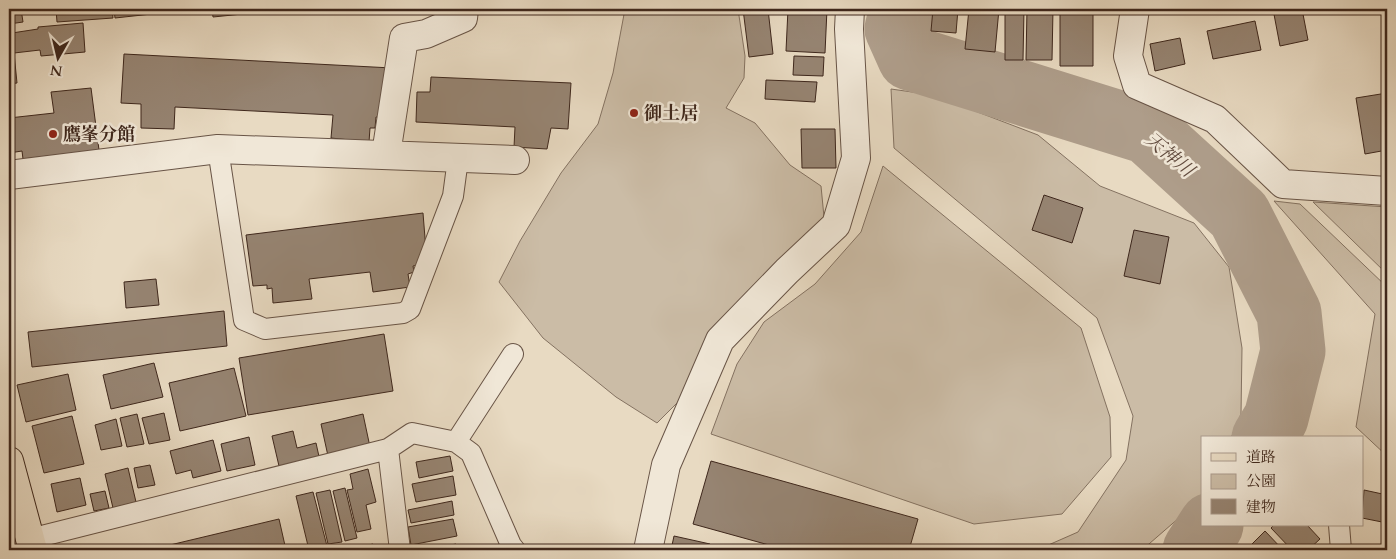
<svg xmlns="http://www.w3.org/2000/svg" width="1396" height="559" font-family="Cardo,'Noto Serif JP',serif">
<rect width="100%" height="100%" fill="#e8dac2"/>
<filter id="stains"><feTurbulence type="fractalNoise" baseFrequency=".004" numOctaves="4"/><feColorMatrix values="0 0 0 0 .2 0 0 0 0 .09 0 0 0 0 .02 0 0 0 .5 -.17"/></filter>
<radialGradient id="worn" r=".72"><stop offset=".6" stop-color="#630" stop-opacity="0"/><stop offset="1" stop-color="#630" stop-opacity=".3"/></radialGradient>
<path fill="#cbbca6" stroke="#847261" d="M625 9H738L745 56 744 78 726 108 755 123 790 165 821 186 824 217 789 250 684 396 657 423 616 397 543 338 499 282 520 241 561 173 598 124 613 73Z
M891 89 933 95 1038 135 1100 186 1194 223 1229 267 1242 348 1241 414 1231 438H1202V498L1142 550H1037L1078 532 1126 460 1133 416 1097 318 894 148Z
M883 166 1081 328 1110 417 1111 457 1062 514 974 524 711 434 737 364 764 322 815 284 861 232Z
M1274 201 1300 204 1387 287V456L1356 427 1375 314Z
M1313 202 1387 207V274Z"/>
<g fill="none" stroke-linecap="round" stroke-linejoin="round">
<path stroke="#ae9d8a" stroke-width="65" d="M902 9 897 29 910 58 1148 132 1239 215 1289 313 1293 351 1276 418 1264 438
M1195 550 1211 525"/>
</g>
<path fill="#968472" stroke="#3e271c" d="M9 9H21L23 22 9 24Z
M56 9H112L113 18 57 22Z
M114 9H178L179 11 115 18Z
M212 9H262V12L213 17Z
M743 9H768L773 54 749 57Z
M788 9H827L825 53 786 51Z
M933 9H958L956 33 931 31Z
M969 9H999L995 52 965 49Z
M1005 9H1024L1023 60H1005Z
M1027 9H1053L1052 60H1026Z
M1273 9H1302L1308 40 1280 46Z
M1093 13V66H1060V14Z
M1255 21 1261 50 1213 59 1207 31Z
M83 23 85 52 41 56 40 50 14 53 17 83 9 84V26H11L12 33 38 29V27Z
M1180 38 1185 64 1155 71 1150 44Z
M124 54 392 68 389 118 376 117 375 128H370L369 142 331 138 333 115 175 107 174 129 141 128V104L121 103Z
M794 56 824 57 823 76 793 75Z
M431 77 571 83 568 129 551 128 547 149 514 147 515 127 416 122 417 92H430Z
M766 80 817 82 815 102 765 99Z
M91 88 99 150 23 159 22 151 9 153V118L54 113 51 92Z
M1387 93V150L1365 154 1356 98Z
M801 129H835L836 168H802Z
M1044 195 1083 208 1072 243 1032 230Z
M423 213 427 263 413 266 414 272 408 274 410 287 373 292 370 272 309 279 312 299 273 303 272 288 267 289V285L253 286 246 235Z
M1134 230 1169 237 1160 284 1124 276Z
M156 279 159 305 126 308 124 282Z
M224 311 227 346 32 367 28 332Z
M384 334 393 391 248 415 239 358Z
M154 363 163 397 111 409 103 375Z
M234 368 246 416 180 431 169 383Z
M68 374 76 410 26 422 17 385Z
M164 413 170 440 149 444 142 418Z
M137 414 144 444 127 447 120 418Z
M363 414 370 447 328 456 321 424Z
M72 416 84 464 44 473 32 426Z
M116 419 122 446 101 450 95 425Z
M293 431 297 448 316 443 320 461 279 466 272 436Z
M249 437 255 465 227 471 221 444Z
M213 440 221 471 193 478 191 470 176 474 170 451Z
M450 456 453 471 419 478 416 462Z
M711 461 918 519 909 550H787L693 524Z
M150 465 155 485 138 488 134 468Z
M128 468 136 502 113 508 105 474Z
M368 469 376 502 366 505 371 529 357 532 347 490 353 489 350 474Z
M453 476 456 495 416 502 412 484Z
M80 478 86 505 57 512 51 484Z
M345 488 357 538 345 541 333 491Z
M330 490 342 542 328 544 316 493Z
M1364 490 1387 495V523L1362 518Z
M105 491 109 508 94 511 90 494Z
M313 492 327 546 309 550 296 496Z
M452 501 454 515 411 523 408 510Z
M279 519 286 550H149Z
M453 519 457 536 411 545 408 527Z
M1274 525H1307L1320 539 1308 550H1292L1271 528Z
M1265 531 1283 550H1246Z
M674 536 710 544 708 550H671Z
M373 544 374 550H343Z
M456 544 457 550H422Z"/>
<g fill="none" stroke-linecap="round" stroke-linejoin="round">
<g stroke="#685446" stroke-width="22">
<path id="lane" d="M218 149 244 320 265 329 403 313 410 309 453 196 458 159
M456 442 513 354
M388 449 400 550
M1339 525 1341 550
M30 539 388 449 412 433 456 442 471 453 511 545 515 550"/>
</g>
<g stroke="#685446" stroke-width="30">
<path id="street" d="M1135 9 1128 56 1137 85 1215 119 1283 184 1387 191
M386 154 404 38 426 34 463 18 464 9
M9 175 218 149 515 160
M648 550 666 465 720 340 787 271 836 225 856 158 849 29 850 9"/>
</g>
<g stroke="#3e271c" stroke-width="30">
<path id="primary" d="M9 461 33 550"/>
</g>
<use href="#lane" stroke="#f0e7d7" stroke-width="20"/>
<use href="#street" stroke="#f0e7d7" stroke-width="28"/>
<use href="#primary" stroke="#e8dac2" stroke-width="28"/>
</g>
<g fill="#8f2418" stroke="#f0e7d7" stroke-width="2">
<circle cx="634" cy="113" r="5"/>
<circle cx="53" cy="134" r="5"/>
</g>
<g text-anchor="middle" stroke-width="5" stroke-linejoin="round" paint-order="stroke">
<g font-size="18" font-weight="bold" fill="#3e271c" stroke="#f0e7d7" text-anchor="start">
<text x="644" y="119">御土居</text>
<text x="63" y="140">鷹峯分館</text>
</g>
<g font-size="19" font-style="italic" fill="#604a3d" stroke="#f0e7d7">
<text transform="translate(1170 154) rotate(40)" y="7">天神川</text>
</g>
</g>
<rect width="1396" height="559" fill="none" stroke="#e8dac2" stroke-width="30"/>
<rect x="10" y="10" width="1376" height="539" fill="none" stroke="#3e271c" stroke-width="2.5"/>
<rect x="15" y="15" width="1366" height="529" fill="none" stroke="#3e271c"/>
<rect x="1201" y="436" width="162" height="90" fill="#f0e7d7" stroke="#a99a8c"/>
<rect x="1211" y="453" width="25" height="8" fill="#e8dac2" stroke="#a99a8c"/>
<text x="1246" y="462" font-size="15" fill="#3e271c">道路</text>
<rect x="1211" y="474" width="25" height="15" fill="#cbbca6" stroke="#a99a8c"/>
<text x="1246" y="486" font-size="15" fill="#3e271c">公園</text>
<rect x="1211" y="499" width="25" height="15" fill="#968472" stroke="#a99a8c"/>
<text x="1246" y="512" font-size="15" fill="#3e271c">建物</text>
<g transform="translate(58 58) rotate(188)" stroke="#f0e7d7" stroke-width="4" paint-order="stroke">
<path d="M0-4L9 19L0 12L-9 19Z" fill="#3e271c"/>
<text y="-8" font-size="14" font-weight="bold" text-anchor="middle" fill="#3e271c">N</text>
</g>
<rect width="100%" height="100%" filter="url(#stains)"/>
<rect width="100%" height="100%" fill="url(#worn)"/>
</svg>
